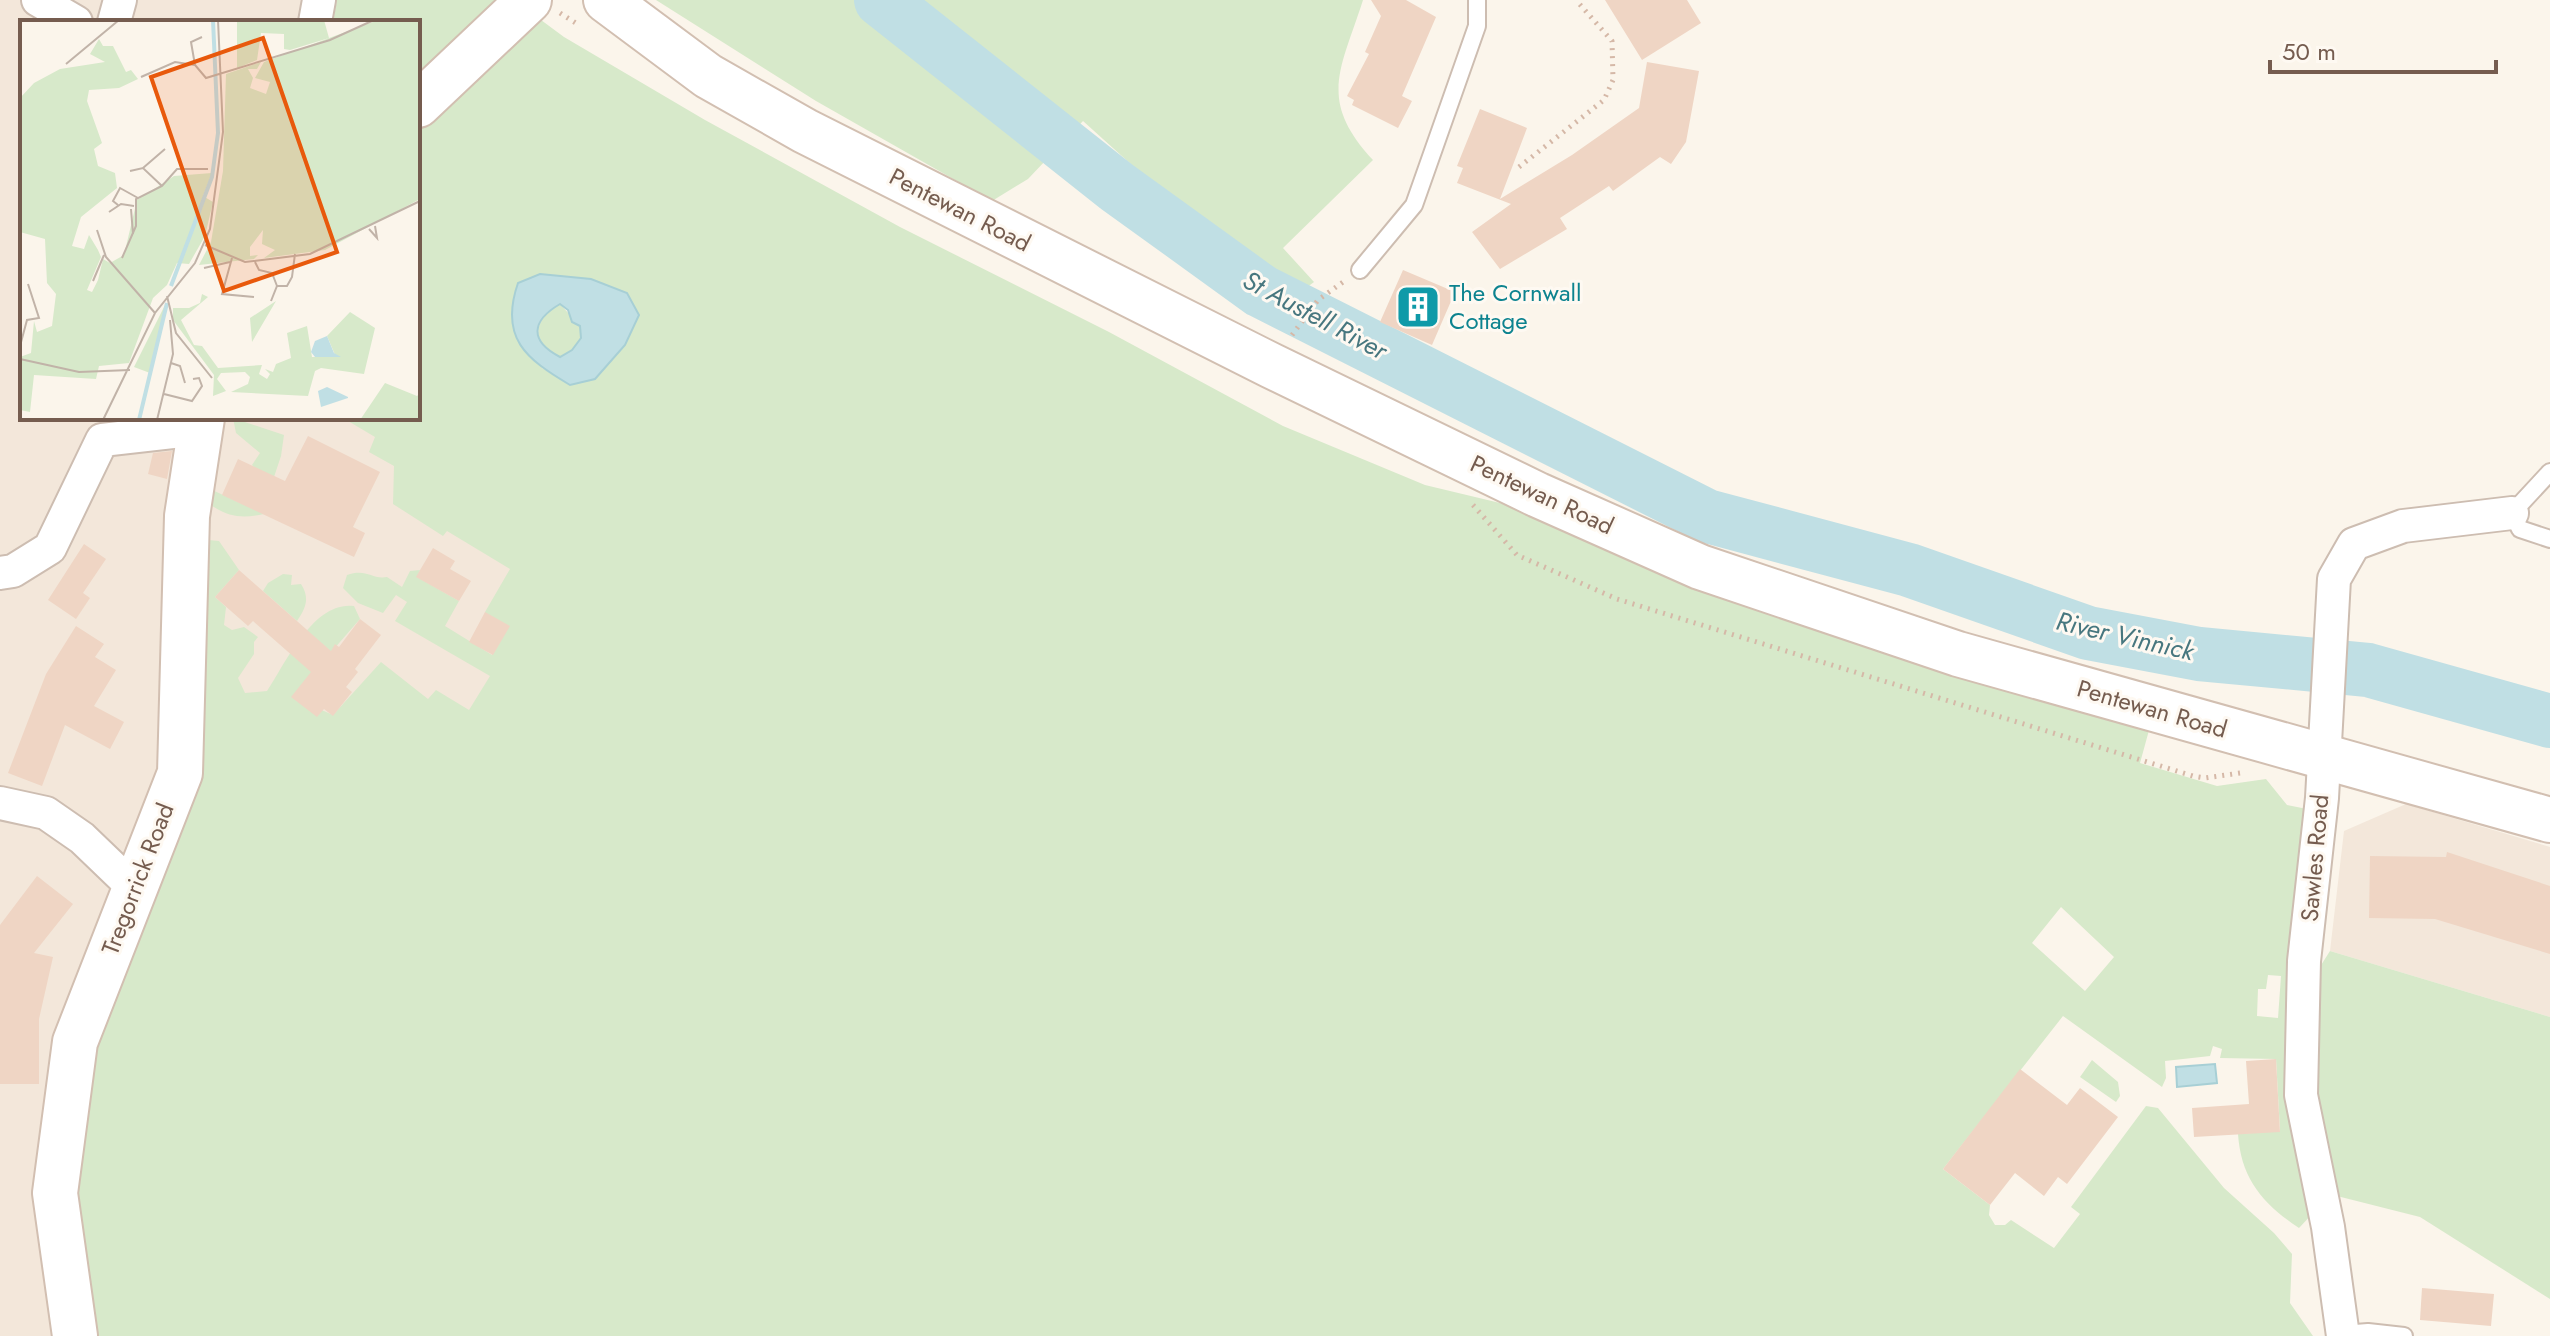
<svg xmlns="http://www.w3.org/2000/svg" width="2550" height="1336" font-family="Jost,sans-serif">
<rect width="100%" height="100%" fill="#fbf5eb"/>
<path fill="#f3e7da" d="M0 0H337L333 22H22V418H418L676 478 62 1336H0Z
M2406 804 2550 847V1017L2330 951 2344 831Z"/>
<path fill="#d7e9ca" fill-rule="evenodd" d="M337 0H514L564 37 705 120 900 227 1109 332 1283 426 1425 485 1500 503 1718 593 2151 723 2140 763 2217 786 2266 779 2287 805 2307 809 2314 1212 2299 1228C2263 1204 2241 1179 2238 1134L2280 1131 2276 1059 2220 1058 2222 1049 2213 1046 2210 1056 2165 1061 2166 1078 2162 1087 2063 1016 1943 1169 1990 1205 1989 1215 1995 1225H2005L2011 1220 2054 1248 2080 1214 2071 1207 2146 1106 2158 1108 2224 1188 2274 1233 2292 1254 2290 1303 2313 1336H83L69 1279 87 1040 188 786 208 540 219 541 239 570 215 597 226 607 224 625 232 630 244 627 258 637 254 642V654L238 678 245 693 267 691C286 663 313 601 354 606L360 619 292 697 333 715 381 662 428 699 436 690 469 710 490 676 395 621 407 602 396 595 383 613 358 603 343 588 347 575C367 568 372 580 387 577L402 587 410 571 420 570 417 577 459 601 445 626 492 655 485 612 510 569 447 531 443 536 393 504 394 466 369 452 375 437 343 418H418V22H333ZM518 283 638 315 595 379 570 385 542 368ZM2061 907 2114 957 2085 991 2032 943ZM2268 975 2281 976 2278 1018 2257 1016 2258 989H2266Z
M656 0H1363C1341 69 1317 100 1373 160L1283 248 1314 282 1298 294 1215 240 1083 121 1028 179 992 201 816 101Z
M560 304 580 326 581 338 572 350 560 357 542 347C532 327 543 314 560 304Z
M233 418 284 435 281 456 271 486 252 465 260 453 236 433Z
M223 439 208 488 264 514C241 519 226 517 207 502L210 455Z
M283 574 292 575 291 585 301 584C310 598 306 608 297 621L263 591 268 583Z
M2330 951 2550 1017V1299L2420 1217 2333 1195 2308 1093 2316 973Z
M2092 1060 2118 1082 2120 1096 2116 1102 2080 1077Z"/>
<path fill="#c0dfe4" stroke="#a7cfd5" stroke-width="2" fill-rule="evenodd" d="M540 274 591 279 627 293 639 315 625 345 595 379 570 385C526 359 499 338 518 283ZM560 304 568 310 572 322 580 326 581 338 572 350 560 357C529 341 531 321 560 304Z
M2215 1064 2217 1083 2177 1087 2176 1067Z"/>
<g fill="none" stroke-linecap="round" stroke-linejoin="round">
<path stroke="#c0dfe4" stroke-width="54" d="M881 0 1117 187 1261 291 1707 516 1909 570 2088 633 2199 654 2368 670 2550 721"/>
</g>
<path fill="#efd5c4" d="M1371 0H1406L1436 17 1402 96 1412 101 1398 128 1352 105 1354 100 1347 96 1369 54 1365 52 1381 16Z
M1605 0H1687L1701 23 1642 60Z
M1647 62 1699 71 1686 142 1671 164 1660 157 1613 191 1609 186 1560 218 1567 229 1500 269 1472 232 1511 204 1457 183 1463 168 1457 166 1480 109 1527 128 1500 199 1572 155 1639 108Z
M1403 270 1455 292 1432 345 1380 322Z
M308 436 380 472 353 527 365 533 354 557 222 495 238 459 285 481Z
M172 451 167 479 148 474 153 453Z
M84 544 106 559 83 593 90 598 76 619 48 600Z
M433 548 455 561 450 569 471 581 459 601 416 577Z
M239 570 331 651 335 644 339 647 360 619 381 635 355 669 358 672 346 687 352 692 333 716 324 709 317 717 291 697 311 672 253 621 248 626 215 597Z
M485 612 510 626 493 655 469 642Z
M76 626 104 644 95 657 116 670 94 706 124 722 110 749 65 725 42 786 8 773 46 674Z
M2447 852 2550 886V954L2435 919 2369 918 2370 856 2446 857Z
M37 876 73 904 34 953 53 957 39 1019V1084H0V925Z
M2276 1059 2280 1132 2194 1137 2192 1108 2249 1104 2246 1061Z
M2020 1069 2067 1105 2080 1088 2118 1117 2067 1184 2058 1177 2044 1196 2015 1173 1990 1205 1943 1169Z
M2422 1288 2494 1294 2491 1326 2420 1320Z"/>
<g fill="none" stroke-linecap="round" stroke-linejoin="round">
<g stroke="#cdbdb1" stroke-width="20">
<path id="lane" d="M1360 270 1414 205 1477 26V0
M2550 472 2512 513 2520 529 2550 539
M2343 1334 2368 1332 2404 1336"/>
</g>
<g stroke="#cdbdb1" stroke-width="36">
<path id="street" d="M38 0 76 22
M114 22 120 0
M315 22 319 0
M0 573 13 571 50 548 102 440 199 429
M0 803 46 813 82 838 133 887
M2343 1336 2328 1227 2301 1095 2304 961 2322 798 2334 579 2354 544 2403 526 2512 513"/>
</g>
<g stroke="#d2bfb1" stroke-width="48">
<path id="secondary" d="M606 0 708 76 805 131 1272 366 1538 495 1700 567 1958 654 2550 820
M418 105 529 0
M75 1336 55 1193 75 1042 180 773 187 516 202 418"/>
</g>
<path stroke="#d5b8a7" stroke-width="5" stroke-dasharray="2 6" stroke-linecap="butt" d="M560 13 579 25
M1519 167 1604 100 1613 80 1612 41 1576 0
M1292 335 1318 300 1343 282
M1473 505 1517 555 1617 599 2193 776 2205 778 2240 773"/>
<use href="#lane" stroke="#fff" stroke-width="16"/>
<use href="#street" stroke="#fff" stroke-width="32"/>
<use href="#secondary" stroke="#fff" stroke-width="44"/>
</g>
<defs>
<g id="building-square" transform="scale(2.3)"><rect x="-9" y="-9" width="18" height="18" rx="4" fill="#0f9aa8" stroke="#fef9f2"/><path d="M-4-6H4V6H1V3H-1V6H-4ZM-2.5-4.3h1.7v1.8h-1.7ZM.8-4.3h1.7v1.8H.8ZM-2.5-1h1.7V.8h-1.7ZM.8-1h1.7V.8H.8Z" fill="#fff"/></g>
</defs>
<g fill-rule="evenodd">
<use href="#building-square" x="1418" y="307"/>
</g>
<g text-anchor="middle" stroke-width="6" stroke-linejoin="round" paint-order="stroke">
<g font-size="24" fill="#755c4f" stroke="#fef9f2">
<text transform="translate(960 210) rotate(27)" y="8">Pentewan Road</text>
<text transform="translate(1542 495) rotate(25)" y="8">Pentewan Road</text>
<text transform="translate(2152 709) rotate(16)" y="8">Pentewan Road</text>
<text transform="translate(2315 858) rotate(-85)" y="8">Sawles Road</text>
<text transform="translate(138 879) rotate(-69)" y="8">Tregorrick Road</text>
</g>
<g font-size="24" fill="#0d838f" stroke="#fef9f2" text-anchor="start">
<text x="1449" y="301">The Cornwall<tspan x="1449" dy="28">Cottage</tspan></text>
</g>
<g font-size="26" font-style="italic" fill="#47777f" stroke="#fef9f2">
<text transform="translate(1315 315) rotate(28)" y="9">St Austell River</text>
<text transform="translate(2125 636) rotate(13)" y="9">River Vinnick</text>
</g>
</g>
<g transform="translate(20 20)">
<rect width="400" height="400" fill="#fbf5eb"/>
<path d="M217 0H304L309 18 270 30 264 29V14L241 13 237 40 217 48ZM358 0H400V179L305 230 244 238 255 230 242 224 243 210 230 227V236L238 235 234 239 179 245 191 222 203 151 206 54 241 42 237 49H228L233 58 230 68 246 74 250 62 235 58 244 42ZM79 19 83 26H93L106 52 111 50 118 59 99 68 69 70 67 81 82 123 74 129 78 146 95 153 97 168 61 197 52 226 64 229 69 215 78 230 81 237 67 270 72 272 78 260 83 239 90 243 104 235 117 180 154 156 192 153 183 176 193 182 185 216 169 244 157 243 147 265 133 278 109 343 79 346 76 359 14 355 10 392 0 390V337L11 333 14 301 17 312 32 306 36 274 27 263 25 219 0 212V78L14 63 40 49 85 42 70 34ZM182 274 188 277 161 300 174 325 182 326 198 348 242 345 239 354 247 359 250 354 245 349 253 352 256 344 271 338 267 313 287 306 292 337H316L307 316 330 292 355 308 344 354 301 348 295 351 288 376 211 372 228 364 230 357 225 352 201 353 197 359 206 371 193 376 194 355 153 300V288H169L180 283ZM256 281 232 322 230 298ZM146 283 143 298 130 353 114 347ZM365 363 397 376 400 373V400H340Z" fill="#d7e9ca"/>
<path d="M307 316 314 333 321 337H295L291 332 295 321ZM307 367 328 377V378L301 387 298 371Z" fill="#c0dfe4"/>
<path fill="none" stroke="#c0dfe4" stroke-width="4" d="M151 266 192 157 198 113 193 0M119 400 147 283"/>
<path fill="none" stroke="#c1b3a8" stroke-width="2" d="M182 17 171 22 175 45 186 58 310 20 354 0M46 44 99 0M121 57 155 42 175 45M123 148 145 129M110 151 123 148 142 166M98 185 93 181 100 168 118 178M111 189 113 214M89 192 101 184 114 186M349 209 357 218 355 206M77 210 86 237 135 293M185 225 225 242 290 234 400 181M102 238 116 206V179L142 166 157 149H188M212 238 202 274 234 277M235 242 239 250 252 253 257 266M184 248 210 242M73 261 84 235M147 276 156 313 192 358M251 281 257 266H267L272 257 275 234M0 326 7 300 19 298 8 264M0 339 59 352 110 350M151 343 160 346 165 363M144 374 172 381 182 366 179 358 173 359M83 400 135 293 175 243 190 209 203 112 198 0M137 400 153 334 150 300"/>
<path fill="#e8590c" fill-opacity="0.15" stroke="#e8590c" stroke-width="4" d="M243 18 317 232 204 271 131 57Z"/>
<rect width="400" height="400" fill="none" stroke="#755c4f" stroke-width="4"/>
</g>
<path d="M2270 60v12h226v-12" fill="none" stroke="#755c4f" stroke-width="4"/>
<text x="2282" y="60" font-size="24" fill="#755c4f" stroke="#fef9f2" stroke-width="6" paint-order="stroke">50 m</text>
</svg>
